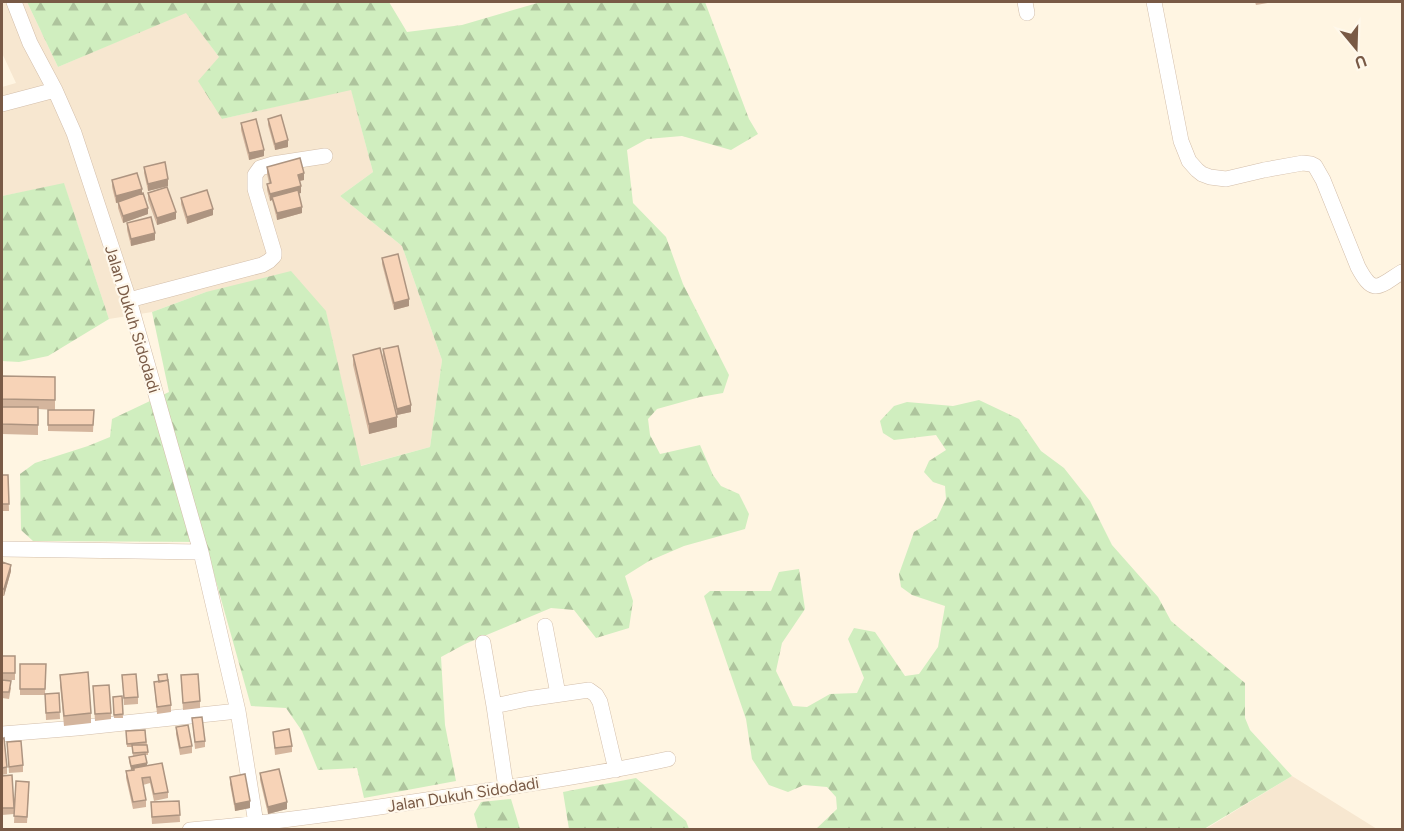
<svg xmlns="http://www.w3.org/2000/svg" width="1404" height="831" font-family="Figtree,sans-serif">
<defs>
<pattern id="forest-firs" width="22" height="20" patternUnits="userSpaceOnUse" patternTransform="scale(1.5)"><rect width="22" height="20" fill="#d0eebf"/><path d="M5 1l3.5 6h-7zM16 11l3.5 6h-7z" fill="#aec49d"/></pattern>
</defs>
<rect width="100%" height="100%" fill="#fff5e2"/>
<path fill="#f7e7d0" d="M2 2H27L58 67 186 12 219 57 222 119 351 89 373 172 340 196 402 246 442 360 430 447 360 466 326 312 206 292 152 312 109 319 64 184 2 196V87L16 83 2 53Z
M1292 776 1377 829 1204 830Z"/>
<path fill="url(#forest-firs)" d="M27 2H389L407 32 462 25 541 2H705L749 119 758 134 731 150 682 136 647 139 627 150 633 203 666 237 683 284 729 375 723 393 700 397 657 409 648 419 650 435 660 454 700 445 713 475 721 486 739 494 749 514 745 529 684 546 649 561 625 576 633 601 629 628 596 638 574 610 551 608 465 644 441 657 445 725 456 781 364 798 357 768 318 770 302 731 286 708 251 706 205 542 33 541 21 530 20 474 35 463 88 446 110 437 112 419 169 392 152 312 206 292 291 271 326 311 361 466 430 447 442 360 402 246 340 196 373 172 351 90 222 119 198 81 219 57 186 13 58 67Z
M64 183 109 319 48 356 19 362 2 361V196Z
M979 400 1019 419 1041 451 1064 468 1090 501 1112 545 1158 597 1171 621 1245 683V718L1250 730 1292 776 1204 829H816L837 809 836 797 827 787 804 785 788 792 769 785 752 759 746 719 704 596 710 591H771L779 572 799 569 805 609 782 643 776 671 793 706 807 707 830 694 857 693 864 678 848 639 854 628 875 632 905 676 919 674 938 647 945 606 912 595 901 587 899 574 914 532 937 518 946 499 945 486 933 482 924 472 929 461 946 450 936 435 894 440 883 433 880 421 894 406 907 402 953 406Z
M636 778 686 821 689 829H569L563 792Z
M511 799 520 829H478L474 814 481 802Z"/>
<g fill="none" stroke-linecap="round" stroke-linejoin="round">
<g stroke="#d3beaa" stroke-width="16">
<path id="minor" d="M14 2 30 43 55 90 74 133 129 300 201 552 238 711 257 830
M1025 2 1027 13
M1154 2 1181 141 1189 161 1197 170 1202 174 1210 177 1226 179 1264 170 1303 163 1311 164 1315 166 1323 180 1358 267C1374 297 1379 286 1402 272
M2 104 55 90
M129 300 262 265 269 261 274 256V252L255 189V175L260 168 273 164 325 156
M2 549 201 552
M545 626 558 694
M483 643 494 706 527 699 589 690 596 695 600 702 616 770
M494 706 506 788
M2 734 77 728 238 711
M190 830C283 822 374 808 466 794 533 783 601 774 668 759"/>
</g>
<use href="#minor" stroke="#fff" stroke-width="15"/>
</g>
<path fill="#d4b59d" d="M1255 2H1274L1256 5Z
M268 119 288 147 275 150 268 125Z
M241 123 264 156 249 160 241 130Z
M144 167 168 186 148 191 144 173Z
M267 167 304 180 300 181 301 193H299L302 213 277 220 272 200 270 201 267 190V184L269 183 267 174Z
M112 180 142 194 148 214 123 223 118 208V202L116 203 112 187Z
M148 193 176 219 157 225 148 200Z
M181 198 213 215 187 224 181 204Z
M127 223 155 240 131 246 127 230Z
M382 258 409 306 394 310 382 264Z
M383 349 411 412 397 415 383 356Z
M353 355 397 427 369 434 353 365Z
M2 376 55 377V410L38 409V435L2 434Z
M48 410H94L93 432 48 431Z
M2 475H8L9 511H2Z
M2 562 11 571 4 596H2Z
M2 656H15V680H4L11 688 9 699 2 698Z
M20 664H46L45 694 59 693 60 719 46 720 45 695H20Z
M60 675 91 713V723L64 726 60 685Z
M122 675 138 697V704L124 705Z
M181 675 200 701V708L183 710Z
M154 682H158L171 705V712L157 714Z
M93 686 111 713V719L95 721Z
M122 696 123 718H114L113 697Z
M192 718 205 741V747L195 749Z
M176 727 192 746V753L180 755 176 734Z
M145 730 148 752V755H145L147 766 168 792V798L154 801 150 783 143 785 146 800V807L133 809 126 778V771L134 770H131L129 761V757L133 756 132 747H127L126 731Z
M273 732 292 746V752L275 755Z
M2 739 7 767V774L2 775Z
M7 742 23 765V772L9 773Z
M260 773 287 809 268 814 260 780Z
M2 776 14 808V814L2 815Z
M230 777 250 808 235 811 230 784Z
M16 781 29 788 27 823H14Z
M179 801 180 822 152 824 151 809Z"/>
<path fill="#ad9480" d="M288 140V147L275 150V144Z
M264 150V156L249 160V153Z
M304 173V180L298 181V175Z
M168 179V186L148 191V184Z
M301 186V193L273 200 272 197V200L270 201V194Z
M142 189V196L116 203V196Z
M302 207V213L277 220V213Z
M148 208V214L123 223V216Z
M213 209V215L187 224V217Z
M176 212V219L157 225V218Z
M155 233V240L131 246V239Z
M409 299V306L394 310V303Z
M411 405V412L397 415V409Z
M397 417V427L369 434V424Z
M11 565V571L4 596V589Z
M147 763V766L131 770V766Z
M250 801V808L235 811V804Z
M287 802V809L268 814V807Z"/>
<path fill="#f7d3b7" stroke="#ad9480" stroke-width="1.5" d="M281 115 288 140 275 144 268 119Z
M256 119 264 150 249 153 241 123Z
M300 158 304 173 298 175 301 186 270 194 267 184 271 183 267 167Z
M165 162 168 179 148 184 144 167Z
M137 173 142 189 116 196 112 180Z
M167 187 176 212 157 218 148 193Z
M207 190 213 209 187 217 181 198Z
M298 190 302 207 277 213 272 197Z
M143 193 148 208 123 216 118 202Z
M151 217 155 233 131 239 127 223Z
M398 254 409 299 394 303 382 258Z
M398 346 411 405 397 409 383 349Z
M380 348 397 417 369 424 353 355Z
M2 376 55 377V400L2 399Z
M2 407H38V425L2 424Z
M48 410H94L93 425H48Z
M2 475H8L9 504H2Z
M2 562 11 565 4 589H2Z
M2 656H15V673H2Z
M20 664H46L45 689H20Z
M88 672 91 713 64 716 60 675Z
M136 674 138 697 124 698 122 675Z
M167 674 168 682V680L159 682 158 675Z
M198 674 200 701 183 703 181 675Z
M2 680 11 681 9 692H2Z
M168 680 171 705 157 707 154 682Z
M109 685 111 713 95 714 93 686Z
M59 693 60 712 46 713 45 694Z
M122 696 123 714 114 715 113 697Z
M202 717 205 741 195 742 192 718Z
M188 725 192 746 180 748 176 727Z
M289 729 292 746 275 748 273 732Z
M145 730 146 742 127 744 126 731Z
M4 738 7 767 2 768V739Z
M21 741 23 765 9 767 7 742Z
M132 745H147L148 752 133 753Z
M145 754 147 763 131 766 129 757Z
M162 763 168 792 154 794 150 777 142 778 146 800 133 802 126 771 134 770V768Z
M279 769 287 802 268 807 260 773Z
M245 774 250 801 235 804 230 777Z
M12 775 14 808H2V776Z
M16 781 29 782 27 817 14 816Z
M179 801 180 815 152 817 151 802Z"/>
<g text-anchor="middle" stroke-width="4.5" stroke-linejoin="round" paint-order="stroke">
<g font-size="16" fill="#795a46" stroke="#fff8eb">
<text transform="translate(133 319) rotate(73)" y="6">Jalan Dukuh Sidodadi</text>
<text transform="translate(463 794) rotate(-9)" y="6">Jalan Dukuh Sidodadi</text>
</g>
</g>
<rect width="1404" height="831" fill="none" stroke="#795a46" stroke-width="6"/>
<g transform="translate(1356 48) rotate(161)" stroke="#fff8eb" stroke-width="4.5" paint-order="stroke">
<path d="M0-4.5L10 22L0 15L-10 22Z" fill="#795a46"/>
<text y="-9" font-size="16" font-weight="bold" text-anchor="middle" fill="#795a46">U</text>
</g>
</svg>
